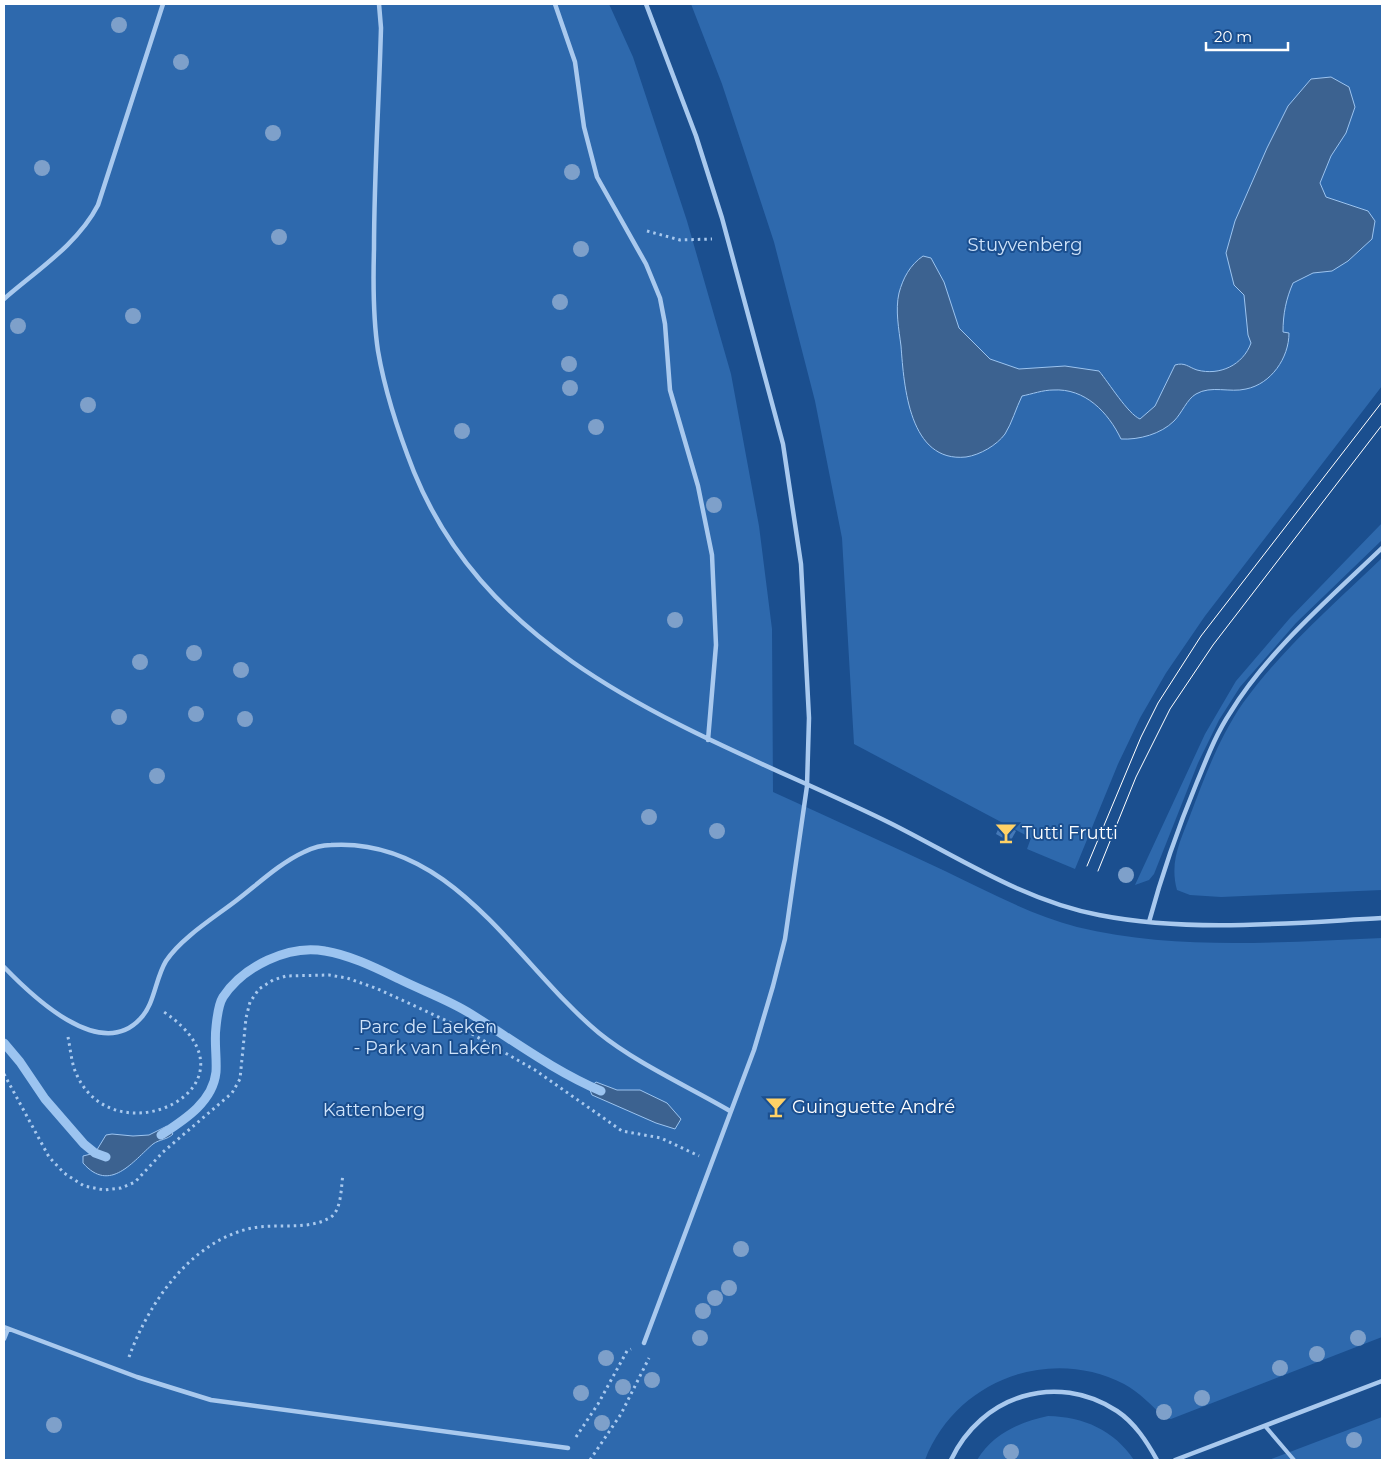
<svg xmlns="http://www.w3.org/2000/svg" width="1386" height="1464" font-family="Montserrat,sans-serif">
<rect width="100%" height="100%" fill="#1b4f8f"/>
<path fill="#2e69ad" d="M4 4H609L633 57 687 221 731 374 759 526 772 629 773 792C830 818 888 844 945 871 987 891 1031 915 1077 927 1176 951 1282 942 1382 938V1337L1171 1419 1165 1418C1152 1406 1139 1392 1124 1384 1049 1345 955 1381 925 1460H4Z
M691 4H1382V386L1205 616 1166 673 1140 718 1118 764 1075 869 1027 849 1031 838 854 744 842 538 815 401 774 242 722 84Z
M1382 523V540L1296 623 1240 687 1219 720 1198 763 1154 874 1149 880 1135 885 1205 734 1236 681 1290 618Z
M1382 558V890L1221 897 1190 895 1177 890C1169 861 1181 840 1191 813 1205 776 1220 736 1243 703 1282 649 1334 604 1382 558Z
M1048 1416C1084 1417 1114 1430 1134 1460H977C993 1434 1019 1422 1048 1416Z
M1382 1417V1460H1269Z"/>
<path fill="#3c6290" stroke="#9cc4f0" d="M1331 77 1349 87 1355 107 1346 133 1331 156 1320 183 1326 197 1368 211 1375 221 1372 239 1348 261 1332 271 1313 273 1293 283C1286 299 1283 314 1283 332L1289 333C1289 358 1271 384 1246 389 1230 393 1211 385 1196 394 1187 399 1182 413 1174 421 1161 434 1139 440 1121 439 1108 412 1085 388 1053 390 1043 390 1032 394 1022 396 1016 408 1012 423 1005 434 997 445 980 455 966 457 909 463 904 386 901 346 899 330 895 310 899 293 903 278 910 265 923 256L931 258 944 282 959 328 990 359 1019 369 1065 366 1099 371C1109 383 1128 414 1140 419L1155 406 1175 365C1185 362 1188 367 1197 370 1220 376 1243 365 1251 343L1248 335 1244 295 1234 285 1226 253 1235 221 1267 148 1288 106 1311 79Z
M596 1082 617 1090H640L667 1103 681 1119 675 1129 656 1123 592 1095 589 1088Z
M167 1126 173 1134C167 1140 160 1139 153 1144 133 1161 110 1194 83 1163V1156L95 1153 106 1135 112 1134 133 1136 149 1135Z"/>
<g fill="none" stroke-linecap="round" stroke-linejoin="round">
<path stroke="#9cc4f0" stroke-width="9" d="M4 1043 20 1062 45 1099 84 1144 95 1153 106 1157
M161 1135C184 1120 213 1102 216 1072 217 1057 214 1042 216 1027 217 1018 218 1005 223 997 243 967 288 944 325 951 350 955 376 968 399 979 423 991 449 1000 471 1014 514 1041 554 1071 601 1091"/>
</g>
<path fill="#4478b7" d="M1001 823 1016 831 1010 842 996 834Z"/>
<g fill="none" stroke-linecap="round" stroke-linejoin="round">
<path stroke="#a9c9ee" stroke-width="3" stroke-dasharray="2.5 4" stroke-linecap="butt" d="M647 231 680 240 712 239
M68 1037C70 1047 71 1058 74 1068 108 1165 273 1086 164 1012
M4 1074 49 1157 64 1173 84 1186 104 1190 121 1188 135 1182 163 1152 232 1093 240 1079 246 1018 250 1002 259 989 273 980 286 976 329 975 347 978 378 989 458 1026 535 1070 622 1131 661 1138 699 1156
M129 1357C149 1302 191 1241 252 1228 277 1223 309 1231 331 1217 342 1209 341 1186 343 1174
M576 1437 598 1404 627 1351 631 1349
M590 1460 621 1414 649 1358"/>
<path stroke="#a9c9ee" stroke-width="4" d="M1265 1426 1294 1460"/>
<path stroke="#a9c9ee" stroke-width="4.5" d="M379 4 381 28C379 102 374 176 374 249 373 283 373 318 378 351 385 392 399 434 414 472 496 673 713 736 890 823 958 857 1024 901 1099 915 1191 933 1289 923 1382 918
M555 4 575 62 584 127 597 177 646 264 660 298 665 324 670 390 698 486 712 555 716 645 708 740
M4 299C36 271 78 244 98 205L163 4
M1149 922C1162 874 1178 828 1197 782 1207 758 1216 734 1230 713 1268 651 1330 598 1382 548
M4 967C32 996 100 1062 140 1019 155 1004 155 979 166 961 181 938 215 917 237 900 258 884 280 863 304 852 312 848 323 845 331 845 453 837 517 965 599 1033 636 1063 689 1087 730 1111
M4 1327 137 1377 211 1400 568 1448
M4 1339 8 1329
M644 1343 754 1050 773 986 785 939 807 786 809 718 801 564 783 444 722 218 696 136 646 4
M951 1460C981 1396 1056 1371 1117 1411 1135 1423 1147 1442 1157 1460
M1175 1460 1382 1381"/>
<path stroke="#fff" stroke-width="1" d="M1087 866 1141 737 1158 703 1201 636 1382 402
M1098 871 1136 777 1170 709 1213 645 1382 425"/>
</g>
<g fill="#7ea0ca">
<circle cx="119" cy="25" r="8"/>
<circle cx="181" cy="62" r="8"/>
<circle cx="273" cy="133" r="8"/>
<circle cx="42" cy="168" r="8"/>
<circle cx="572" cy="172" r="8"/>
<circle cx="279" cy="237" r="8"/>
<circle cx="581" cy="249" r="8"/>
<circle cx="560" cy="302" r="8"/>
<circle cx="133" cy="316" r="8"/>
<circle cx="18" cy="326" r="8"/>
<circle cx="569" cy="364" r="8"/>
<circle cx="570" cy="388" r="8"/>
<circle cx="88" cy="405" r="8"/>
<circle cx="596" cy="427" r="8"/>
<circle cx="462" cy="431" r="8"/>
<circle cx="714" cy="505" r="8"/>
<circle cx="675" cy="620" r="8"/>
<circle cx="194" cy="653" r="8"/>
<circle cx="140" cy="662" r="8"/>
<circle cx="241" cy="670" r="8"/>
<circle cx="196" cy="714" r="8"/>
<circle cx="119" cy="717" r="8"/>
<circle cx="245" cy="719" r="8"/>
<circle cx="157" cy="776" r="8"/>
<circle cx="649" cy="817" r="8"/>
<circle cx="717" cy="831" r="8"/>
<circle cx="1126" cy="875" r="8"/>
<circle cx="741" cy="1249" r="8"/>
<circle cx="729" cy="1288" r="8"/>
<circle cx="715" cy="1298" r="8"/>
<circle cx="703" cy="1311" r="8"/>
<circle cx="700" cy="1338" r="8"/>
<circle cx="1358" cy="1338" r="8"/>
<circle cx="1317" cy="1354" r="8"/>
<circle cx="606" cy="1358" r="8"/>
<circle cx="1280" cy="1368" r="8"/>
<circle cx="652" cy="1380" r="8"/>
<circle cx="623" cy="1387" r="8"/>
<circle cx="581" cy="1393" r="8"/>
<circle cx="1202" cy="1398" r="8"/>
<circle cx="1164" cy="1412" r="8"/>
<circle cx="602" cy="1423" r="8"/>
<circle cx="54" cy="1425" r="8"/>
<circle cx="1354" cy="1440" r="8"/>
<circle cx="1011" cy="1452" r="8"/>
</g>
<defs>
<g id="bar-bare" transform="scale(1.725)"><path d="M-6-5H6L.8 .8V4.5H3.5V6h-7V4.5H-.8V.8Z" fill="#ffd166" stroke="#1b4f8f" stroke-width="2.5" paint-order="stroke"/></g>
</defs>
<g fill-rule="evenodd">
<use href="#bar-bare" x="1006" y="833"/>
<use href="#bar-bare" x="776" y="1107"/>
</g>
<g text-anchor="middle" stroke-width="4" stroke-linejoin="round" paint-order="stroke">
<g font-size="18" fill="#cfe3fa" stroke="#1b4f8f">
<text x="1025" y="251">Stuyvenberg</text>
<text x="428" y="1033">Parc de Laeken<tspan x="428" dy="21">- Park van Laken</tspan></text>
<text x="374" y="1116">Kattenberg</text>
</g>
<g font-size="18" fill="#fff" stroke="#1b4f8f" text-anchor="start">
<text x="1022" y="839">Tutti Frutti</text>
<text x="792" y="1113">Guinguette André</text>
</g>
</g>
<rect width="1386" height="1464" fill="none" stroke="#ffffff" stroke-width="10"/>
<path d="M1206 42v8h82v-8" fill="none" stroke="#ffffff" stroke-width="2.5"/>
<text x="1214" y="42" font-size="15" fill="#ffffff" stroke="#1b4f8f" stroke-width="4" paint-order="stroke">20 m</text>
</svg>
